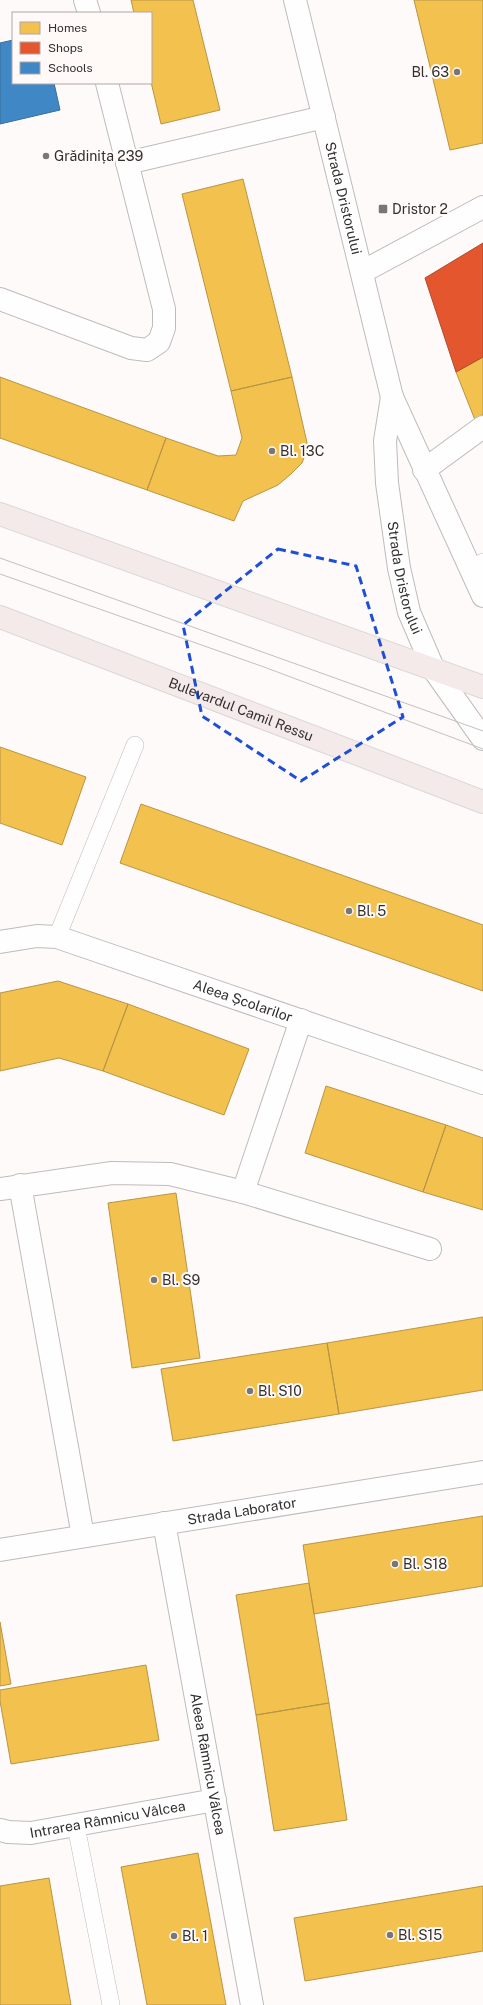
<svg xmlns="http://www.w3.org/2000/svg" width="483" height="2005" font-family="'Public Sans',sans-serif">
<rect width="100%" height="100%" fill="#fefaf9"/>
<path fill="#f2c14e" stroke="#b89545" d="M131 0H193L220 110 161 124 151 82V13H134Z
M414 0H483V143L450 150Z
M243 179 292 377 231 391 182 194Z
M483 357V414L475 420 456 372Z
M0 377 166 438 147 490 0 438Z
M292 377 308 447 302 463 291 474 278 485 243 501 234 521 147 490 166 438 218 456 236 455 242 438 231 391Z
M0 747 86 777 62 845 0 823Z
M141 804 483 925V991L120 863Z
M58 981 128 1004 103 1071 59 1058 0 1071V993Z
M128 1004 249 1049 224 1115 103 1071Z
M326 1086 446 1125 423 1192 305 1153Z
M446 1125 483 1138V1210L423 1192Z
M176 1193 200 1358 132 1368 108 1203Z
M483 1317V1390L339 1414 327 1343Z
M327 1343 339 1414 173 1441 161 1369Z
M483 1516V1586L314 1614 303 1545Z
M309 1583 329 1703 256 1715 236 1595Z
M0 1622 11 1684 0 1686Z
M146 1665 159 1740 11 1764 0 1701V1690Z
M329 1703 347 1820 274 1831 256 1715Z
M198 1853 226 2005H147L121 1867Z
M49 1878 71 2005H0V1886Z
M483 1886V1951L305 1981 294 1918Z"/>
<path fill="#e4572e" stroke="#af4b2e" d="M483 243V357L456 372 425 278Z"/>
<path fill="#3f88c5" stroke="#3b6d98" d="M13 40V83H54L60 110 0 124V43Z"/>
<g fill="none" stroke-linecap="round" stroke-linejoin="round">
<g stroke="#bebbbb" stroke-width="18">
<path id="lane" d="M471 569 483 562
M57 937 135 745
M76 1826 111 2005"/>
</g>
<g stroke="#bebbbb" stroke-width="24">
<g id="street">
<path d="M85 0 89 13"/>
<path d="M127 163 324 117"/>
<path d="M362 272 483 207"/>
<path d="M0 299 131 348 147 350 159 342 164 328V309L107 83"/>
<path d="M424 470 483 427"/>
<path id="s1" d="M0 942 37 936 57 937 483 1083"/>
<path d="M20 1185 83 1536"/>
<path d="M0 1189 112 1173 170 1174 243 1192 430 1249"/>
<path d="M243 1192 301 1020"/>
<path id="s2" d="M164 1523 252 2005"/>
<path id="s3" d="M0 1550 483 1472"/>
<path id="s4" d="M0 1830 8 1832 31 1833 215 1800"/>
</g>
</g>
<g stroke="#bebbbb" stroke-width="24">
<g id="secondary">
<path id="s5" d="M295 0 392 397 483 596"/>
<path id="s6" d="M392 397 385 441 387 483 399 568 409 612 434 670 483 739"/>
</g>
</g>
<g stroke="#dad8d7" stroke-width="24">
<g id="primary">
<path d="M0 514 483 687"/>
<path id="s7" d="M0 617 483 802"/>
</g>
</g>
<use href="#lane" stroke="#fffefe" stroke-width="17"/>
<use href="#street" stroke="#fffefe" stroke-width="22"/>
<use href="#secondary" stroke="#fffefe" stroke-width="22"/>
<use href="#primary" stroke="#f4eae9" stroke-width="22"/>
<path stroke="#c2c0c0" stroke-width="1" d="M0 558 483 731
M0 574 264 667 483 749"/>
</g>
<path fill="none" stroke="#1d4ed8" stroke-width="3" stroke-dasharray="8 5" stroke-linejoin="round" d="M278 549 356 566 403 717 301 781 202 716 183 625Z"/>
<g fill="#797676" stroke="#fff9f8" stroke-width="1.5">
<circle cx="457" cy="72" r="4"/>
<circle cx="46" cy="156" r="4"/>
<rect x="378" y="204" width="10" height="10" rx="2"/>
<circle cx="272" cy="451" r="4"/>
<circle cx="349" cy="911" r="4"/>
<circle cx="154" cy="1280" r="4"/>
<circle cx="250" cy="1391" r="4"/>
<circle cx="395" cy="1564" r="4"/>
<circle cx="390" cy="1935" r="4"/>
<circle cx="174" cy="1936" r="4"/>
</g>
<g text-anchor="middle" stroke-width="4" stroke-linejoin="round" paint-order="stroke">
<g font-size="14" fill="#322f2f" stroke="#fff9f8" text-anchor="start">
<text x="449" y="77" text-anchor="end">Bl. 63</text>
<text x="54" y="161">Grădinița 239</text>
<text x="392" y="214">Dristor 2</text>
<text x="280" y="456">Bl. 13C</text>
<text x="357" y="916">Bl. 5</text>
<text x="162" y="1285">Bl. S9</text>
<text x="258" y="1396">Bl. S10</text>
<text x="403" y="1569">Bl. S18</text>
<text x="398" y="1940">Bl. S15</text>
<text x="182" y="1941">Bl. 1</text>
</g>
<g font-size="14" fill="#322f2f" stroke="#fff9f8">
<text dy="5" stroke="none"><textPath href="#s5" startOffset="204">Strada Dristorului</textPath></text>
<text dy="5" stroke="none"><textPath href="#s6" startOffset="183">Strada Dristorului</textPath></text>
<text dy="5" stroke="none"><textPath href="#s7" startOffset="258">Bulevardul Camil Ressu</textPath></text>
<text dy="5" stroke="none"><textPath href="#s1" startOffset="254">Aleea Școlarilor</textPath></text>
<text dy="5" stroke="none"><textPath href="#s3" startOffset="245">Strada Laborator</textPath></text>
<text dy="5" stroke="none"><textPath href="#s2" startOffset="245">Aleea Râmnicu Vâlcea</textPath></text>
<text dy="5" stroke="none"><textPath href="#s4" startOffset="109">Intrarea Râmnicu Vâlcea</textPath></text>
</g>
</g>
<rect x="12" y="12" width="140" height="72" fill="#fff9f8" stroke="#ada8a8"/>
<rect x="20" y="22" width="20" height="12" fill="#f2c14e" stroke="#ada8a8"/>
<text x="48" y="32" font-size="12" fill="#322f2f">Homes</text>
<rect x="20" y="42" width="20" height="12" fill="#e4572e" stroke="#ada8a8"/>
<text x="48" y="52" font-size="12" fill="#322f2f">Shops</text>
<rect x="20" y="62" width="20" height="12" fill="#3f88c5" stroke="#ada8a8"/>
<text x="48" y="72" font-size="12" fill="#322f2f">Schools</text>
</svg>
